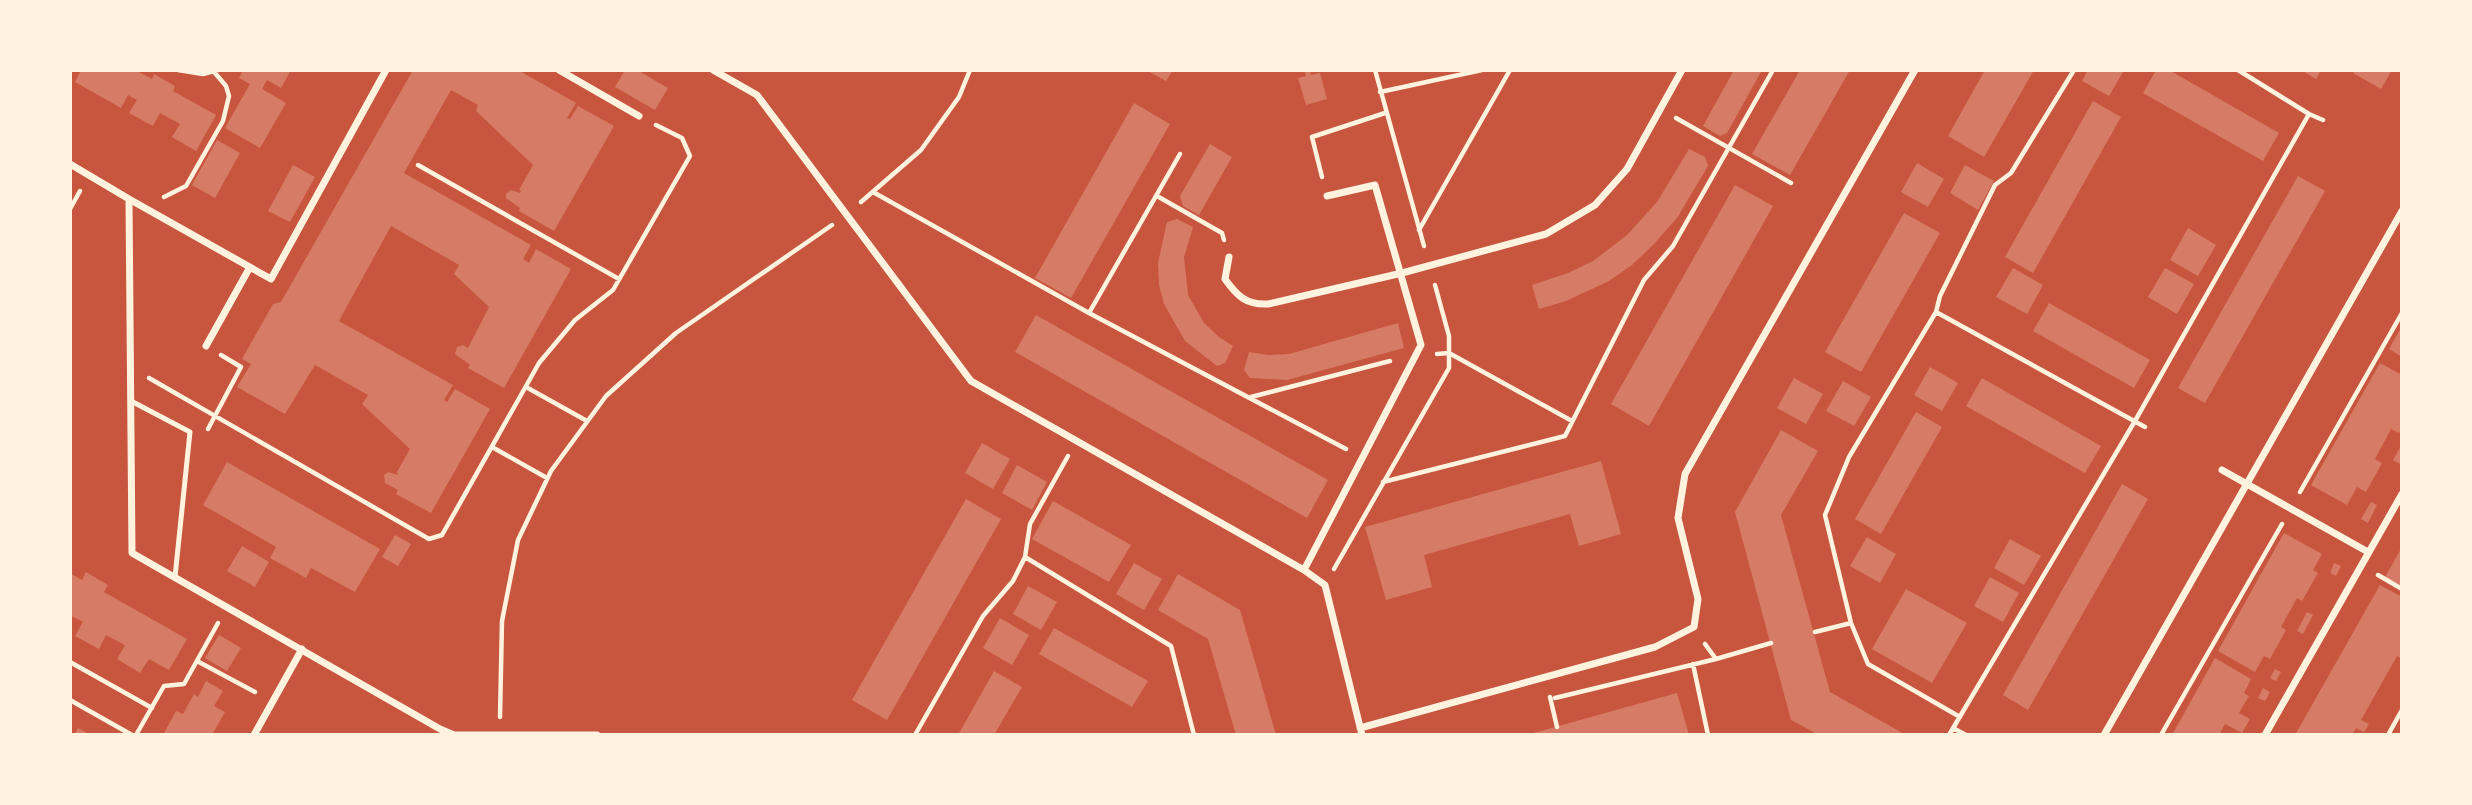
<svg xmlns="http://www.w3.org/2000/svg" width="2472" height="805" font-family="'Work Sans',sans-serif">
<rect width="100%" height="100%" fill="#c8553d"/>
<path fill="#d67c66" d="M81 70H140L139 72 152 79 154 74 175 86 173 91 216 115 196 151 172 137 180 124 160 113 153 126 129 113 137 100 128 95 121 108 75 82Z
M243 70H291L281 88 267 80 262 89 286 103 260 148 225 128 250 84 239 78Z
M413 70H518L576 103 567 118 570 119 578 106 614 126 554 231 519 211 520 208 506 198V194L511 190 520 193 521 191 519 190 533 165 476 111 478 105 451 90 404 173 531 245 523 259 529 263 536 249 571 269 504 388 468 368 470 365 455 354 457 347 463 345 468 348 489 307 454 274 459 265 391 226 339 321 453 385 444 400 447 402 455 389 490 409 431 513 396 494 398 490 385 483 384 475 388 472 398 475 397 472 410 449 362 404 368 395 315 365 285 414 237 387 251 364 242 359 273 304 281 302Z
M625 70H637L668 88 655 110 615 87Z
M1146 70H1173L1166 81Z
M1304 70H1310L1311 75 1320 73 1327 99 1306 105 1298 78 1306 76Z
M1734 70H1762L1727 133 1720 136 1703 126Z
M1800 70H1850L1790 175 1752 154Z
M1985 70H2034L1984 157 1948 136Z
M2088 70H2124L2109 96 2082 81Z
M2156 70H2169L2279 133 2263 161 2143 93Z
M2301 70H2321L2316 79Z
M2355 70H2392L2381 89 2353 73Z
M2093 101 2121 117 2033 273 2005 257Z
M1134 103 1170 124 1071 298 1035 278Z
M217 140 240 153 215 198 192 185Z
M1210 144 1232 157 1199 215 1183 206 1180 196Z
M1689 149 1705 157 1708 166 1677 218 1653 245 1632 265 1609 281 1566 301 1539 309 1532 285 1568 273 1593 261 1627 235 1657 202Z
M1917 163 1944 179 1928 207 1901 192Z
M293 165 315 177 290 222 268 211Z
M1965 165 1994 181 1978 210 1950 193Z
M2298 176 2325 191 2205 403 2178 388Z
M1735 185 1773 206 1649 426 1611 404Z
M1904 213 1940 233 1861 372 1825 352Z
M1177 219 1193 227 1184 257 1188 295 1204 323 1219 337 1233 346 1225 363 1217 366 1185 341 1164 304 1159 285 1158 263 1167 222Z
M2188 228 2216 245 2198 276 2170 260Z
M2013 268 2043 285 2027 314 1996 297Z
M2165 268 2194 284 2177 314 2148 297Z
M2049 303 2150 360 2134 388 2033 331Z
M1036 315 1328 480 1307 518 1015 352Z
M1398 323 1404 348 1287 380 1250 378 1244 370 1249 352 1268 355 1289 354Z
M2402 326V357L2389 349Z
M2380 363 2402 375V427L2399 433 2391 429 2375 459 2382 463 2366 492 2357 487 2347 505 2311 485Z
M1930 367 1958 383 1942 411 1914 395Z
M1794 378 1823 394 1806 424 1777 408Z
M1982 378 2101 446 2085 473 1966 406Z
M1843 381 1871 397 1854 426 1826 411Z
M1916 412 1942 427 1881 534 1855 519Z
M1781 430 1818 451 1781 515 1830 692 1906 735H1819L1791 720 1735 512Z
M982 443 1010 459 993 489 965 473Z
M2402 444V460L2400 464 2393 460Z
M1601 461 1621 534 1579 546 1570 514 1424 555 1432 587 1386 600 1365 527Z
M227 462 380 549 355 592 311 568 306 578 270 558 276 547 203 505Z
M1017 465 1047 482 1032 510 1002 493Z
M2122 484 2148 499 2028 710 2003 695Z
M966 499 1001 519 887 720 852 700Z
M1053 501 1131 545 1109 582 1032 539Z
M2371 502 2377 505 2368 523 2361 519Z
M2284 533 2322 554 2313 570 2318 573 2302 601 2297 598 2281 627 2286 630 2270 659 2264 656 2255 672 2218 651Z
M395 535 411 544 398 566 382 557Z
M1867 537 1896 554 1880 583 1850 566Z
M2010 539 2041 556 2024 585 1994 568Z
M242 546 269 562 255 587 227 571Z
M2402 547V586L2385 577Z
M1134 563 1162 579 1144 610 1116 594Z
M2334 563 2341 566 2336 576 2330 573Z
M86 572 108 585 104 592 187 639 169 670 149 659 140 673 117 659 125 645 106 635 99 649 75 636 83 622 70 615V573L82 580Z
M1178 574 1240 610 1276 735H1236L1208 639 1158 610Z
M1990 577 2019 593 2003 622 1974 606Z
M2380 585 2402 597V659L2397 656 2361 720 2369 724 2364 732 2356 728 2352 735H2295Z
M1028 586 1057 602 1041 630 1013 614Z
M1906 589 1967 623 1932 683 1872 649Z
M2307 612 2313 615 2303 634 2297 631Z
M1000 618 1029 635 1012 665 983 648Z
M1054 628 1148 681 1132 707 1039 654Z
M219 635 241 648 227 671 205 658Z
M2215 658 2251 679 2244 693 2249 696 2239 713 2250 719 2242 733 2225 724 2219 735H2172Z
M2275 669 2281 672 2276 681 2270 678Z
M994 671 1022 687 994 735H958Z
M206 681 223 691 214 706 225 712 212 735H163L176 711 183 714 194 694 198 697Z
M2263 688 2270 692 2265 701 2258 698Z
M1677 693 1689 735H1531L1530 734Z
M78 728 91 735H74Z"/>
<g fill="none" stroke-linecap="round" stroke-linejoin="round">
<path stroke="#fff3e0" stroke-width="4.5" d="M178 70 203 74 218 70
M1375 70 1424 246
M2238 70 2309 114 2323 120
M1380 92 1482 70
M1676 118 1791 183
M418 165 619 279
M1322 177 1312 137 1385 113
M873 192 1089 313 1346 449
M1157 196 1222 233 1224 240
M164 197 186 186 223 121 229 96 226 86 215 73
M861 202 921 150 959 97 970 70
M70 209 80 191
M1419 230 1510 70
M1936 312 2145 427
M1089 313 1180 154
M1437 354 1449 353 1572 421
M149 378 429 539 442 535 539 363 575 320 613 290 690 156 682 138 656 125
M526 387 587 421
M1251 397 1390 361
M208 429 241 367 221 355
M492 447 547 478
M1383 482 1565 436 1644 280 1673 246 1773 70
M2300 492 2402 313
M1025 557 1030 524 1068 456
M1334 569 1449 368V336L1435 285
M2378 575 2402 589
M1815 632 1851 623
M1716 659 1771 643
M197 661 255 692
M70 662 152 708
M1693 664 1708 735
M1550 697 1557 727
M1555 698 1716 659 1705 644
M70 700 132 735
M500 717 502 621 518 540 551 471 606 396 676 333 832 225
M1960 717 1868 664 1851 623 1825 515 1849 457 1936 312 1940 296 1995 185 2011 173 2074 70
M1953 728 1966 735
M136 735 164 686 184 684 218 623
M915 735 983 616 1013 581 1025 557 1171 646 1194 735
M1949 735 2135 421 2309 114
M2161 735 2282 524
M2388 735 2402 710"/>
<path stroke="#fff3e0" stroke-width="5" d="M131 401 190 432 175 577"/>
<path stroke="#fff3e0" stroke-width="7" d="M559 70 639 116
M713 70 757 95 971 381 1304 570 1325 585 1362 735
M70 164 129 199 132 553 440 729 454 735H597
M129 199 271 279 386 70
M1229 257 1225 279C1237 296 1246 305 1268 304L1402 273 1546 234 1595 205 1627 169 1682 70
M206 346 250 267
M2222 470 2368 552
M1304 570 1421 345 1375 185 1327 196
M1360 728 1655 647 1694 627 1698 599 1678 518 1685 474 1915 70
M254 735 302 649
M2104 735 2402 211
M2265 735 2402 494"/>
</g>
<rect width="2472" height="805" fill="none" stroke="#fff3e0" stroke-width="144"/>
</svg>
